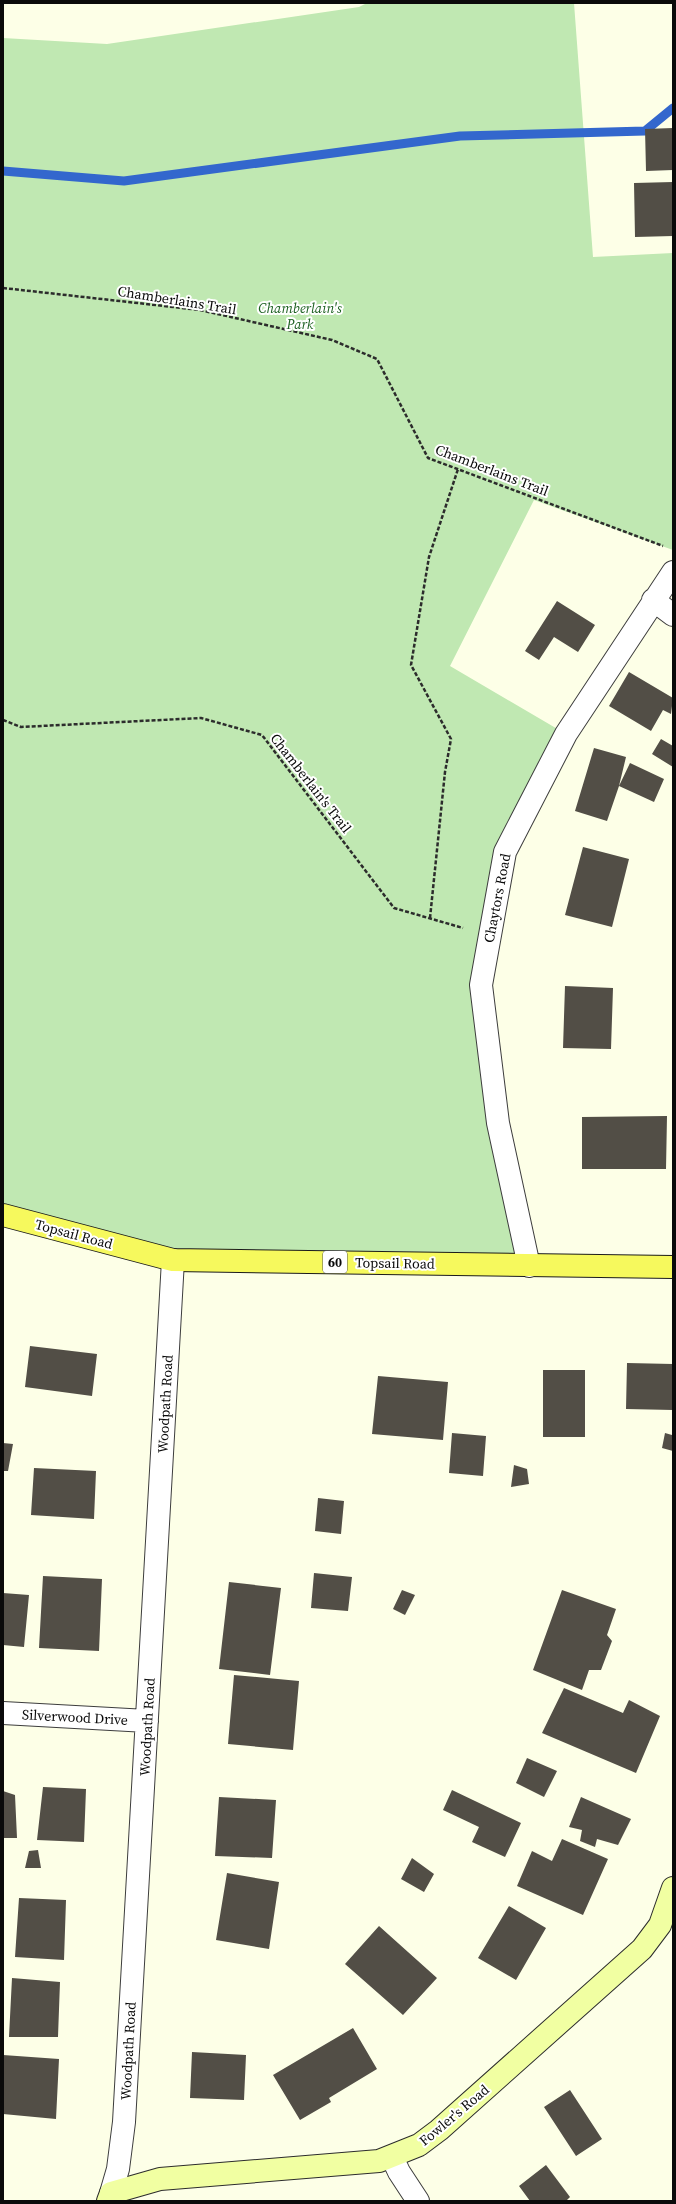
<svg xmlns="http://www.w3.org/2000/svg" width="676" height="2204" font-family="'Source Serif 4',serif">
<rect width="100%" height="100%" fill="#fdffe7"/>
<path fill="#c0e8b2" d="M367 3H574L593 257 673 253V550L534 500 450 666 566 734 505 852 481 985 529 1266 173 1260 3 1215V38L107 44 359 7Z"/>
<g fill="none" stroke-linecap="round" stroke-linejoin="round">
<path stroke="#3367cd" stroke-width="9" d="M3 171 124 181 460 136 645 131 673 108"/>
</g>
<path fill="#524e46" d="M673 128V170L646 171 645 129Z
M673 182V236L635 237 634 183Z
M557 601 595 625 578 652 554 637 539 660 525 651Z
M629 672 673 698 671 714 663 710 651 731 609 706Z
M661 739 673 746V767L652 754Z
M594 748 626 757 619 786 630 763 664 779 654 802 619 786 607 821 575 811Z
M583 847 629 859 612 927 565 915Z
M565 986 613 988 611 1049 563 1048Z
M667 1116 666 1169H582V1117Z
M30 1346 97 1354 92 1396 25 1387Z
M627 1363 673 1364V1410L626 1409Z
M543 1370H585V1437H543Z
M378 1376 448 1382 443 1440 372 1434Z
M452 1433 486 1436 483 1476 449 1473Z
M665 1433 672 1435 673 1451 662 1448Z
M3 1443 13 1444 8 1471H3Z
M514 1465 527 1469 529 1484 511 1487Z
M34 1468 96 1471 94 1519 31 1515Z
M318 1498 344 1501 341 1534 315 1531Z
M314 1573 352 1577 348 1611 311 1608Z
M43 1576 102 1579 99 1651 39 1648Z
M229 1582 281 1588 270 1675 219 1669Z
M402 1590 415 1595 405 1615 393 1609Z
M562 1590 616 1609 607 1635 612 1641 601 1670H589L582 1690 533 1670Z
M3 1593 29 1595 24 1647 3 1645Z
M234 1675 299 1681 293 1750 228 1744Z
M564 1688 623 1713 629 1700 660 1716 636 1773 542 1733Z
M527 1758 557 1771 544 1797 516 1783Z
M43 1787 86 1789 84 1842 37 1840Z
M452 1790 521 1823 505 1857 472 1842 479 1827 443 1810Z
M3 1791 15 1795 17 1838H3Z
M219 1797 276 1800 272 1858 215 1856Z
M581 1797 631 1819 618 1845 597 1839 595 1847 580 1841 582 1830 569 1827Z
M562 1839 608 1859 583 1915 517 1886 532 1851 552 1861Z
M38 1850 41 1868H25L29 1851Z
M412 1858 434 1874 424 1892 401 1879Z
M227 1873 279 1882 269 1949 216 1940Z
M19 1898 66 1900 64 1960 15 1957Z
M509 1906 546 1928 516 1980 478 1958Z
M379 1926 437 1978 403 2015 345 1964Z
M12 1978 60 1982 58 2037H9Z
M353 2028 377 2069 329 2098 331 2102 300 2120 273 2075Z
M192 2052 246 2055 244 2100 190 2098Z
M3 2055 59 2059 56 2119 3 2114Z
M570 2090 602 2139 576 2156 544 2107Z
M546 2165 570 2197 566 2201H530L519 2186Z"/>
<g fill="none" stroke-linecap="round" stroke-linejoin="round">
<g stroke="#3d3d3d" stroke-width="24">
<path id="street" d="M653 600 673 615
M529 1266 498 1123 481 985 505 852 566 734 673 572
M3 1713 147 1721
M392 2157 399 2172 418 2201
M111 2193 118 2169 124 2122 173 1260"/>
</g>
<g stroke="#2c2c2c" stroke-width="24">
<path id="secondary" d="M108 2201 111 2193 160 2179 379 2161 419 2145 439 2130 642 1949 660 1925 673 1888"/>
</g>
<g stroke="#1b1b1b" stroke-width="24">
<path id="primary" d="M3 1215 173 1260 673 1267"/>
</g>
<path stroke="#2c2c2c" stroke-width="2.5" stroke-dasharray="4 2" stroke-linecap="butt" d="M3 288 200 310 332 340 377 359 428 458 663 546
M3 720 21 727 201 718 262 735 394 908 463 928
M430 918 445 772 451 739 411 665 429 557 458 469"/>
<use href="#street" stroke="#fff" stroke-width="22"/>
<use href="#secondary" stroke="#f1ffa2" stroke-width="22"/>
<use href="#primary" stroke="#f6f95d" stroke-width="22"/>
</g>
<g text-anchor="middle" stroke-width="4" stroke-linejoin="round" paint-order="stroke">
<rect fill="#fff" stroke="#545454" stroke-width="1" x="323" y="1251" width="24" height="22" rx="3"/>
<g font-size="13" font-weight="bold" fill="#0a0a0a">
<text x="335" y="1267">60</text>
</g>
<g font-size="14" fill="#0a0a0a" stroke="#fff">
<text transform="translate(177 300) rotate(9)" y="5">Chamberlains Trail</text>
<text transform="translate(492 470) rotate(21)" y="5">Chamberlains Trail</text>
<text transform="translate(311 783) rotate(52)" y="5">Chamberlain's Trail</text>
<text transform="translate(497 898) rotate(-79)" y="5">Chaytors Road</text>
<text transform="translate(74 1234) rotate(15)" y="5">Topsail Road</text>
<text transform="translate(395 1263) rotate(1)" y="5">Topsail Road</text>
<text transform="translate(165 1404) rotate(-87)" y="5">Woodpath Road</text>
<text transform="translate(75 1717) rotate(3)" y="5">Silverwood Drive</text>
<text transform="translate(147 1727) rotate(-87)" y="5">Woodpath Road</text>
<text transform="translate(128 2051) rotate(-87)" y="5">Woodpath Road</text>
<text transform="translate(454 2115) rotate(-40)" y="5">Fowler's Road</text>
</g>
<g font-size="14" font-style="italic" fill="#1c6020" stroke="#fff">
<text x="300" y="313">Chamberlain's<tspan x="300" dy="16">Park</tspan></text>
</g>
</g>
<rect width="676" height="2204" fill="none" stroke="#0a0a0a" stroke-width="8"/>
</svg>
